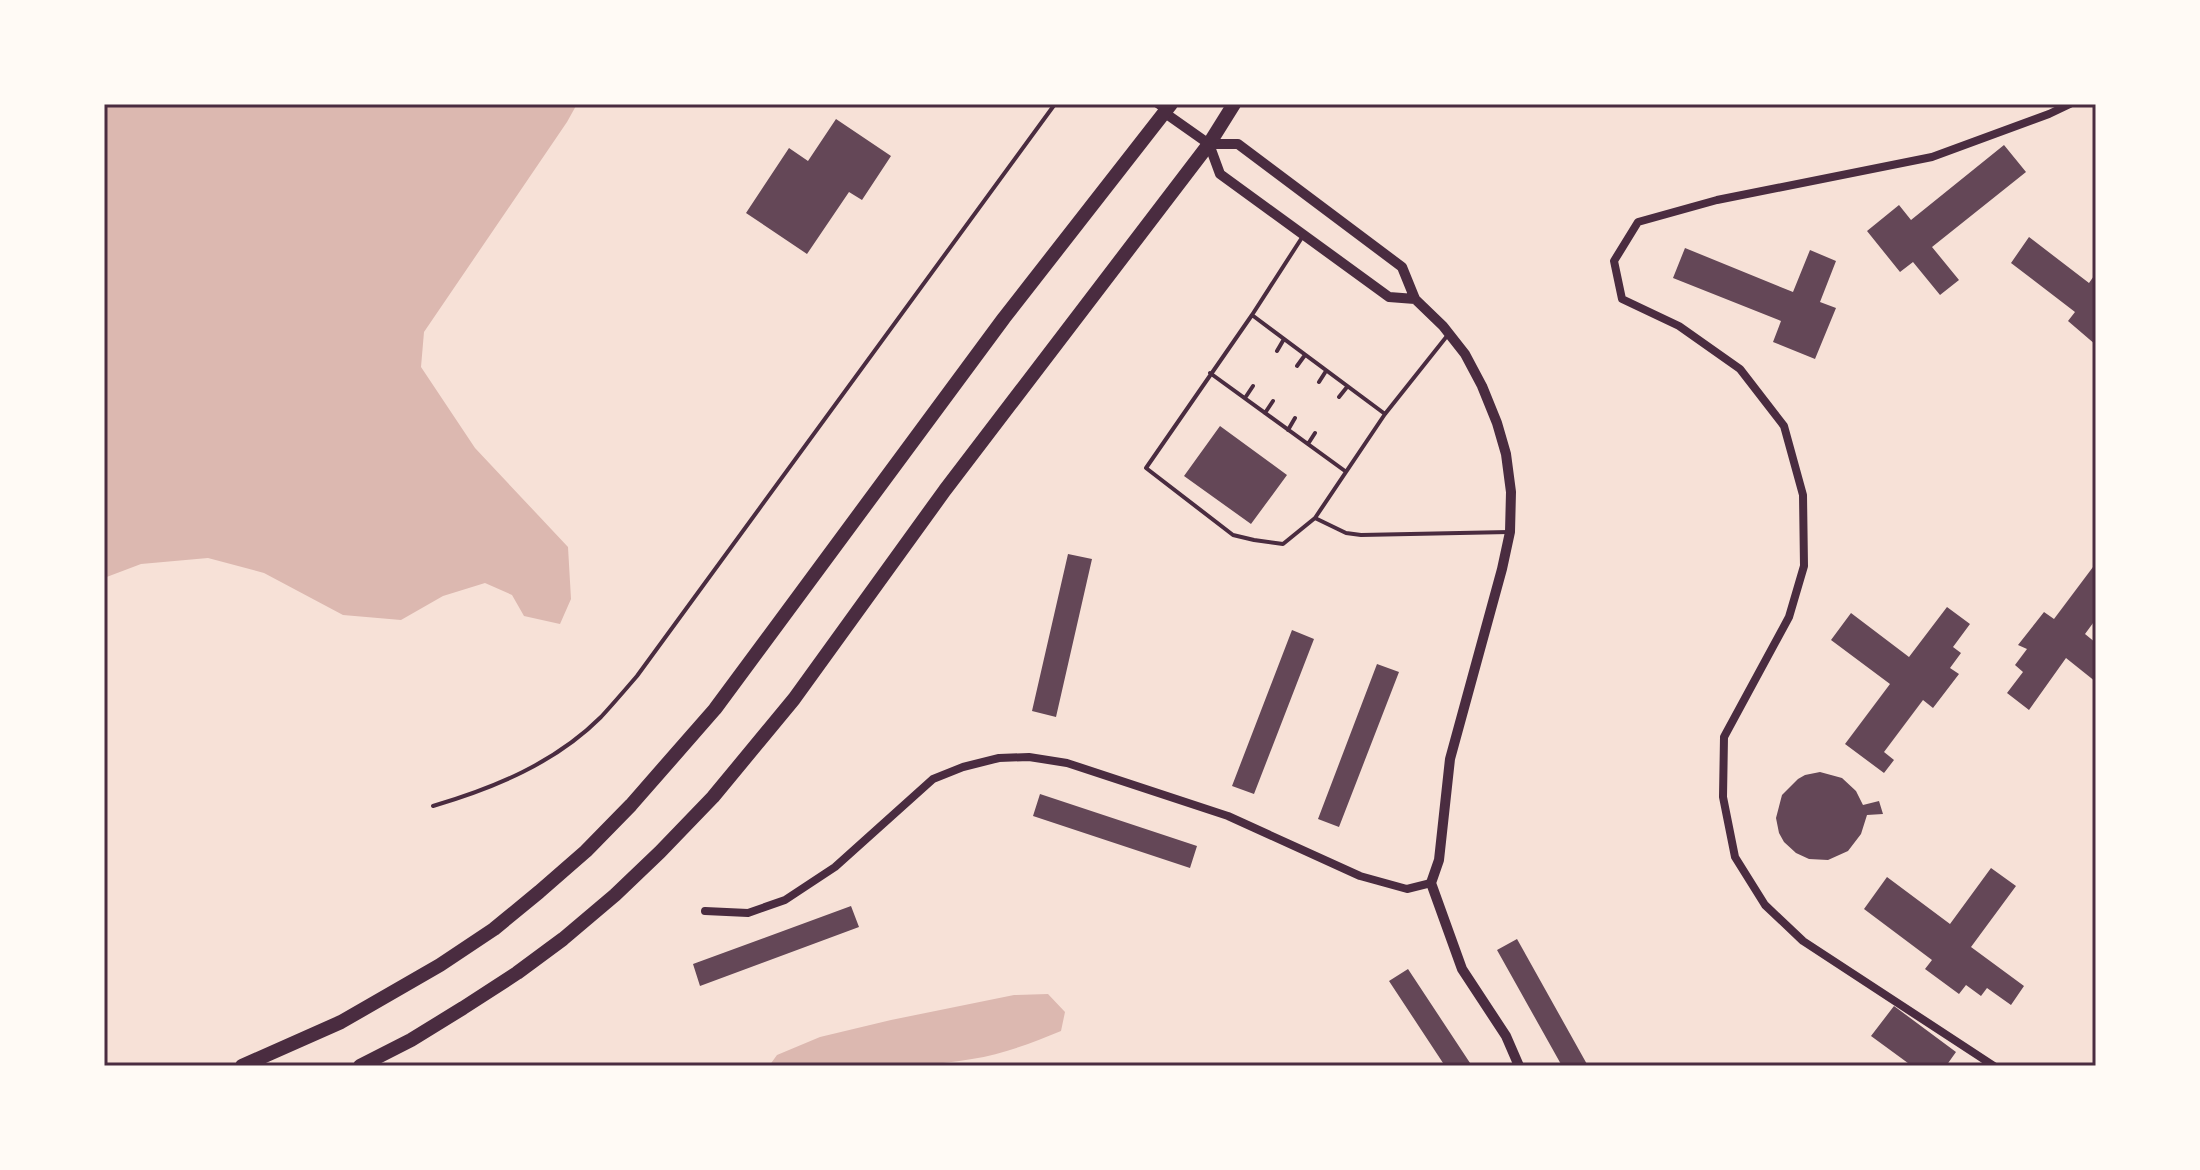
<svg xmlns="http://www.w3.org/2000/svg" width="2200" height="1170" font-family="'Archivo Narrow',sans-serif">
<rect width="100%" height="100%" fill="#f7e1d7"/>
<path fill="#dcb8b0" d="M104 104H577L567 122 424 332 421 367 475 448 568 547 571 599 560 624 524 616 512 595 485 583 443 596 401 620 343 615 264 573 208 558 141 564 104 578Z
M1048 994 1065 1012 1061 1031C1032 1043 1003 1054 972 1059 906 1070 836 1066 769 1066L777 1055 820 1037 891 1020 1014 995Z"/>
<path fill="#644757" d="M836 119 891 156 862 200 849 192 807 254 746 213 789 148 808 161Z
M2004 145 2026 172 1932 247 1959 280 1940 295 1913 262 1900 272 1867 231 1899 205 1911 220Z
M2029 237 2089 283 2096 273V345L2068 321 2075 312 2011 263Z
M1685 248 1793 292 1810 250 1836 261 1820 302 1836 308 1815 359 1773 342 1781 321 1673 278Z
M1220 426 1287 475 1251 524 1184 476Z
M1068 554 1092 559 1056 717 1032 711Z
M2096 563V619L2085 634 2096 643V682L2066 658 2029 710 2007 693 2023 672 2015 665 2027 649 2018 645 2044 612 2054 619Z
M1947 607 1970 624 1953 647 1961 653 1950 668 1959 674 1933 708 1923 700 1884 752 1894 760 1884 773 1845 744 1890 684 1831 640 1851 613 1909 657Z
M1292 630 1314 639 1254 794 1232 786Z
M1377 664 1399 672 1339 827 1318 819Z
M1820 772 1842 778 1856 791 1863 805 1879 801 1883 814 1867 815 1861 834 1848 851 1828 860 1809 859 1796 853 1784 842 1779 833 1776 818 1782 795 1798 779 1805 775Z
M1040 794 1197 846 1190 868 1033 816Z
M1991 868 2016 886 1971 947 2024 986 2011 1005 1987 988 1981 996 1966 985 1959 994 1925 969 1932 960 1864 909 1887 877 1950 924Z
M851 906 859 927 700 986 693 964Z
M1517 939 1588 1066H1562L1497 950Z
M1408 969 1472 1066H1445L1389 981Z
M1894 1006 1956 1052 1946 1066H1912L1871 1036Z"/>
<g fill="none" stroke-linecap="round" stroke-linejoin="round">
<path stroke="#4a2c40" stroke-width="4" d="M1154 104 1164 111
M1303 236 1252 315 1146 468 1233 535 1254 540 1283 544 1315 518 1385 414 1447 336
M1252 315 1385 414
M1277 351 1284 339
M1297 366 1305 355
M1210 373 1345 471
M1319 382 1326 371
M1339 397 1347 387
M1245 398 1253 386
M1265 413 1273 401
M1288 430 1295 418
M1308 444 1315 433
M1315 518 1346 533 1361 535 1509 532
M433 806C494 788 555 763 601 717 613 704 625 690 637 676L1055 104"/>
<path stroke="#4a2c40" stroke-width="8" d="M705 911 748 913 785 900 835 867 933 779 963 767 999 758 1029 757 1067 763 1228 816 1360 876 1407 889 1431 883
M1994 1066 1803 941 1765 905 1735 857 1723 797 1724 737 1789 617 1804 566 1803 495 1784 426 1740 369 1679 326 1622 299 1614 261 1638 222 1717 200 1932 157 2049 114 2070 104"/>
<path stroke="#4a2c40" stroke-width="10" d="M1165 113 1209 144 1220 174 1389 297 1415 299
M1209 144H1238L1402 267 1415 299 1443 326 1465 354 1482 386 1497 423 1506 454 1511 492 1510 532 1502 569 1450 759 1439 860 1431 883 1462 969 1506 1036 1519 1066"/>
<path stroke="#4a2c40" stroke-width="14" d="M242 1066 341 1022 440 965 494 929 539 892 586 851 631 805 715 709 1004 318 1171 104
M360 1066 411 1040 463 1008 517 973 563 939 615 895 660 852 713 797 794 699 945 490 1209 144 1234 104"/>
</g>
<rect width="2200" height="1170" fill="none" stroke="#fffaf5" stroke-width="212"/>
<rect x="106" y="106" width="1988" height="958" fill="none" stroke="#4a2c40" stroke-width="3"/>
</svg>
